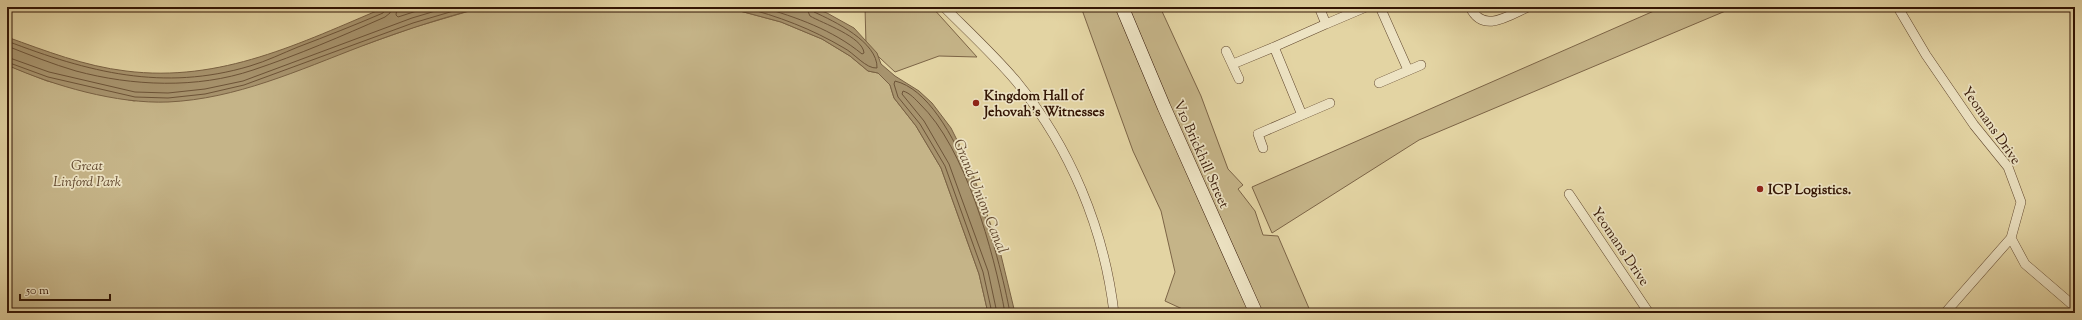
<svg xmlns="http://www.w3.org/2000/svg" width="2082" height="320" font-family="'Sorts Mill Goudy',serif">
<rect width="100%" height="100%" fill="#e3d4a3"/>
<filter id="stains"><feTurbulence type="fractalNoise" baseFrequency=".005" numOctaves="4"/><feColorMatrix values="0 0 0 0 .2 0 0 0 0 .09 0 0 0 0 .02 0 0 0 .5 -.17"/></filter>
<radialGradient id="worn" r=".72"><stop offset=".6" stop-color="#630" stop-opacity="0"/><stop offset="1" stop-color="#630" stop-opacity=".3"/></radialGradient>
<path fill="#c5b488" stroke="#7c6446" d="M483 7H725L781 22 822 39 850 56 868 71 878 73 890 85 894 98 916 126 941 168 979 274 988 313H7V65L47 81 134 101 364 45 415 27Z
M865 7H932L977 57 939 56 895 72 866 45Z
M1081 7H1160L1201 96 1228 169 1243 185 1238 189 1255 211 1263 235 1278 236 1311 313H1191L1165 301 1175 272 1161 211 1133 151Z
M1663 7H1735L1419 140 1272 233 1252 187Z"/>
<path fill="#a7936d" stroke="#796143" d="M386 7H483C442 18 401 31 362 46 299 70 236 99 168 102 117 104 54 86 7 65V37C46 51 84 66 126 71 221 83 300 43 386 7Z
M725 7H811L827 13 854 28 877 53 881 64 895 76 919 91 932 103 951 128 970 166 1000 251 1015 313H988L979 274 941 168 916 126 894 98 890 85 878 73 868 71 850 56 822 39 781 22Z"/>
<g fill="none" stroke-linecap="round" stroke-linejoin="round">
<path stroke="#6d5438" stroke-width="1" d="M397 7 396 15 398 17 429 7
M742 7C778 16 812 29 844 48 854 53 866 69 877 68 878 42 834 21 814 12L811 7
M761 7C796 17 833 30 862 54L864 53C863 37 822 23 810 16L806 7
M7 41C88 72 163 92 250 66 267 61 283 53 298 47 327 36 355 25 383 13L386 7
M7 46C30 55 52 64 76 71 132 86 197 89 253 70 298 55 342 36 385 17L390 13 391 7
M7 57 49 72 135 92 168 93 205 89 243 81 412 18 449 7
M7 62 48 77 135 97 168 98 205 94 244 85 413 23 467 7
M992 313 983 272 945 166 920 124 898 97 894 84 895 81C958 96 1000 258 1010 313
M997 313 988 271 949 164 924 121 902 94 903 91C910 93 915 99 920 104 965 147 994 252 1005 313"/>
<g stroke="#5f452c" stroke-width="10">
<path id="street" d="M944 7C968 31 994 55 1016 81 1070 147 1104 228 1114 313
M1380 7 1408 70
M1470 7C1483 34 1508 16 1528 7
M1900 11 1926 55 1974 125 2008 167 2021 202 2011 238 1945 313
M1326 24 1366 7
M1226 51 1239 79
M1233 64 1274 47
M1379 83 1421 65
M1302 115 1330 103
M1263 148 1258 134 1302 115 1274 47 1326 24 1319 7
M1569 194 1649 313
M2011 238 2025 264 2075 307"/>
</g>
<g stroke="#331504" stroke-width="14">
<path id="secondary" d="M1122 7 1164 107 1256 313"/>
</g>
<use href="#street" stroke="#ede3c3" stroke-width="9"/>
<use href="#secondary" stroke="#ede3c3" stroke-width="13"/>
</g>
<g fill="#8f2418" stroke="#ede3c3" stroke-width="1.5">
<circle cx="976" cy="103" r="4"/>
<circle cx="1760" cy="189" r="4"/>
</g>
<g text-anchor="middle" stroke-width="3.5" stroke-linejoin="round" paint-order="stroke">
<g font-size="14" font-weight="bold" fill="#331504" stroke="#ede3c3" text-anchor="start">
<text x="984" y="100">Kingdom Hall of<tspan x="984" dy="16">Jehovah's Witnesses</tspan></text>
<text x="1768" y="194">ICP Logistics.</text>
</g>
<g font-size="14" fill="#331504" stroke="#ede3c3">
<text transform="translate(1992 125) rotate(55)" y="5">Yeomans Drive</text>
<text transform="translate(1202 154) rotate(66)" y="5">V10 Brickhill Street</text>
<text transform="translate(1621 246) rotate(56)" y="5">Yeomans Drive</text>
</g>
<g font-size="14" font-style="italic" fill="#5f452c" stroke="#ede3c3">
<text x="87" y="170">Great<tspan x="87" dy="16">Linford Park</tspan></text>
</g>
<g font-size="15" font-style="italic" fill="#61472e" stroke="#ede3c3">
<text transform="translate(981 196) rotate(68)" y="5">Grand Union Canal</text>
</g>
</g>
<rect width="2082" height="320" fill="none" stroke="#e3d4a3" stroke-width="24"/>
<rect x="8" y="8" width="2066" height="304" fill="none" stroke="#331504" stroke-width="2"/>
<rect x="12" y="12" width="2058" height="296" fill="none" stroke="#331504"/>
<path d="M20 294v6h90v-6" fill="none" stroke="#331504" stroke-width="2"/>
<text x="26" y="294" font-size="12" fill="#331504" stroke="#ede3c3" stroke-width="3" paint-order="stroke">50 m</text>
<rect width="100%" height="100%" filter="url(#stains)"/>
<rect width="100%" height="100%" fill="url(#worn)"/>
</svg>
